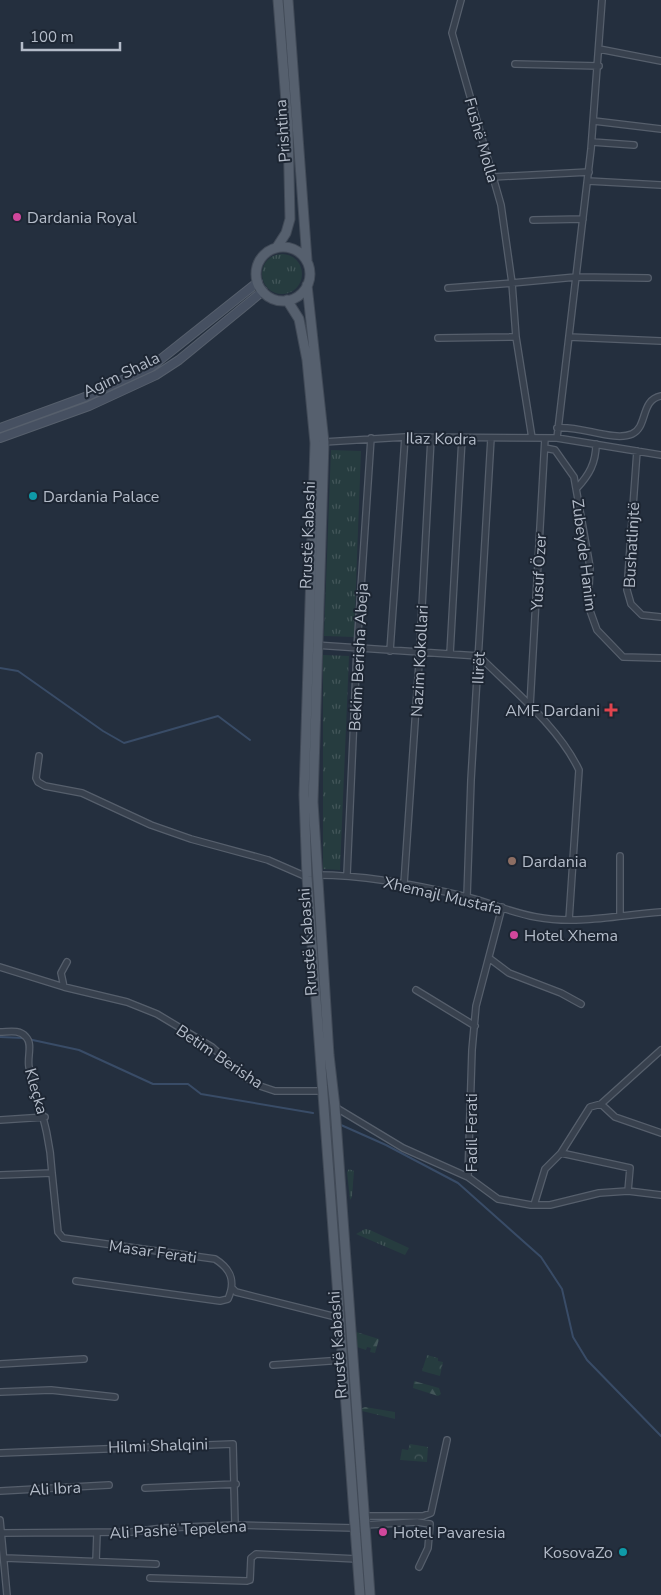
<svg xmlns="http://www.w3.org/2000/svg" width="661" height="1595" font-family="'Nunito Sans',sans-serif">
<defs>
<pattern id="grass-tufts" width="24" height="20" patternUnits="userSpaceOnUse" patternTransform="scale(1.25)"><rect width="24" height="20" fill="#263c3f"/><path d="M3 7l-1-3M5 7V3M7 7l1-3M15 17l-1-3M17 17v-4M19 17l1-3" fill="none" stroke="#435659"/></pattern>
<pattern id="forest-firs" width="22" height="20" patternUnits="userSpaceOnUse" patternTransform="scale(1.25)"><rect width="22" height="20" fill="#263c3f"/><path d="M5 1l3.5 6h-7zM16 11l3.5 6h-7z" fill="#435659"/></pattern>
<pattern id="park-crowns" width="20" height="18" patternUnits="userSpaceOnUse" patternTransform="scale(1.25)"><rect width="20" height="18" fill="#263c3f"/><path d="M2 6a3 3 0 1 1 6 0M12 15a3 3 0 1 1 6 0" fill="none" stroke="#435659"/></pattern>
</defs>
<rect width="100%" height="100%" fill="#242f3e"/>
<path fill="url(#grass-tufts)" d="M262 274a20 20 0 1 1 40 0a20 20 0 1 1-40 0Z
M331 450 361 451 354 637 324 636Z
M323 655 349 656 340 870 323 869Z
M349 1169 354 1171 352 1197 350 1200 347 1172Z
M365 1229 370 1230 409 1248 405 1255 356 1234Z"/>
<path fill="url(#forest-firs)" d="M353 1331 379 1339 375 1353 370 1352 371 1348 367 1347 366 1350 354 1346Z
M414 1381 439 1388 441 1394 438 1396 413 1388Z
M365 1407 395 1412V1419L358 1410Z"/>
<path fill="url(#park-crowns)" d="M427 1355 438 1358V1361L443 1362 440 1376 422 1371Z
M410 1444 428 1447 427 1462 400 1460 402 1449 408 1450Z"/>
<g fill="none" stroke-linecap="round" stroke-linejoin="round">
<path stroke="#394c67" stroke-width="2" d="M0 668 18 671 103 731 124 743 218 716 250 740
M0 1037 24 1038
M28 1039 79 1050 153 1084H188L201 1094 313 1113
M341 1125 386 1145 458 1183 541 1257 562 1289 573 1337 587 1360 661 1436"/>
<g stroke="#565f6c" stroke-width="8">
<path id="street" d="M599 49 661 61
M515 64 599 66
M594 121 661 129
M592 142 634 145
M493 177 589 172
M588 181 661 185
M533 220 583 219
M448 288 512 283 501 205 452 33 461 0
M569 337 661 341
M438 338 516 337
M557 428C579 425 614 442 632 434 648 427 640 400 661 396
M532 438 516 337 512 283 576 277 648 278
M557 438 591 149 602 0
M324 442 405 437 557 438 661 455
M545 448 555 450 574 477 590 567 588 605 597 630 623 657 661 658
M637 451 627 590 631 604 642 615 661 617
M577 488C589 475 596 463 596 444
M315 645 479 656C512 689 559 727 579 770L569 920
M390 651 405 437
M450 654 462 438
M530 706 545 438
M39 756 36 778 38 782 45 786 82 793 151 825 191 839 268 860 307 877
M317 875C367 875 418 885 467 897 490 903 513 913 536 917 577 925 620 915 661 912
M347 875 357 648 371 438
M404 884 419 663 431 438
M467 897 471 780 491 438
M502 907 476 1006 472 1050 468 1177 498 1199 531 1205H550L599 1193 628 1191 661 1195
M620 916V856
M489 958 509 973 561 993 581 1004
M67 962 61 973 64 987 127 1002 157 1014 212 1047 245 1077 260 1086 275 1091H323
M0 967 64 987
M416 990 475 1026
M0 1032C9 1032 19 1029 26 1037 33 1044 27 1057 29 1067 39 1106 50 1132 52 1173
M601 1104 615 1117 661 1133
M335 1107 403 1148 468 1177
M0 1120 45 1117
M561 1153 590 1107 601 1104 661 1050
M0 1175 52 1173 58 1232 63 1238 215 1259C231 1269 236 1281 228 1299L220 1301 76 1281
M534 1205 545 1169 561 1153 630 1168 628 1191
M232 1288 236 1292 340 1318
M0 1364 84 1359
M273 1365 343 1360
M0 1392 51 1390 115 1397
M0 1453 233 1444 235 1525
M145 1488 236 1484
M0 1491 109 1485
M365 1516H423L431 1513 447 1440
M0 1520 7 1595
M365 1525 417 1522 430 1524 428 1548 419 1567
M2 1533 131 1532 163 1528 235 1525 355 1528
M5 1558 156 1564
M96 1561 97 1533
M150 1578 247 1581 250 1580 251 1558 256 1554 357 1559"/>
</g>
<g stroke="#565f6c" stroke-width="10">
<path id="secondary" d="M0 428 85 397 151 367 258 282
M0 438 89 406 156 375 179 360 263 291"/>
</g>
<g stroke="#414a57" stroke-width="11">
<path id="primary" d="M288 0 307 260
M277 247 286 233 290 219 288 127 278 0
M256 274a27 27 0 1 1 54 0a27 27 0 1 1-54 0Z
M307 285 324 442 313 802 329 1055 335 1107 370 1595
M287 300 299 319 307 360 315 443 304 795 307 877 360 1595"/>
</g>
<use href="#street" stroke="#38414e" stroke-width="5.5"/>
<use href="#secondary" stroke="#465061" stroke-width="8"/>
<use href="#primary" stroke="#56606e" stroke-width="9"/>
</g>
<g fill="#d1479c" stroke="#1d2633" stroke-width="2">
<circle cx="17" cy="217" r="5"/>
<circle cx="514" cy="935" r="5"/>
<circle cx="383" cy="1532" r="5"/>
</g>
<g fill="#0f9aa8" stroke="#1d2633" stroke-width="2">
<circle cx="33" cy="496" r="5"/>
<circle cx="623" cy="1552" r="5"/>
</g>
<path fill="#e0444e" stroke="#1d2633" stroke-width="2" d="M608.5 702.5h5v5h5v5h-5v5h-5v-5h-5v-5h5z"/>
<circle fill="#8d6e63" stroke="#1d2633" stroke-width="2" cx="512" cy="861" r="5"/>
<g text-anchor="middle" stroke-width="4" stroke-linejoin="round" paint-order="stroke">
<g font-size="16" fill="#b4bcc9" stroke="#1d2633">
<text transform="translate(282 131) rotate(-94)" y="6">Prishtina</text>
<text transform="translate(482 140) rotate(74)" y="6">Fushë Molla</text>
<text transform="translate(121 374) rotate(-26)" y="6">Agim Shala</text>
<text transform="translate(441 438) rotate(1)" y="6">Ilaz Kodra</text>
<text transform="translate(307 535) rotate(-88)" y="6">Rrustë Kabashi</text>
<text transform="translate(631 545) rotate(-87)" y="6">Bushatlinjtë</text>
<text transform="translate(585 555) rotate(83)" y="6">Zubeyde Hanim</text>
<text transform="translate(538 572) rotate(-87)" y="6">Yusuf Özer</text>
<text transform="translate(358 657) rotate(-87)" y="6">Bekim Berisha Abeja</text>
<text transform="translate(419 661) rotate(-87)" y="6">Nazim Kokollari</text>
<text transform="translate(478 668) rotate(-87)" y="6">Ilirët</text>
<text transform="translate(443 895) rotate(13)" y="6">Xhemajl Mustafa</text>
<text transform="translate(307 942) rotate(-94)" y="6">Rrustë Kabashi</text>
<text transform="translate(220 1056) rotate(34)" y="6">Betim Berisha</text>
<text transform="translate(37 1091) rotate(74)" y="6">Kleçka</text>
<text transform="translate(471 1133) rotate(-90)" y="6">Fadil Ferati</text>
<text transform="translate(153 1251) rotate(8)" y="6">Masar Ferati</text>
<text transform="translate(337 1345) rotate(-94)" y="6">Rrustë Kabashi</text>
<text transform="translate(158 1445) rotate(-2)" y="6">Hilmi Shalqini</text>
<text transform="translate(55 1488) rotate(-3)" y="6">Ali Ibra</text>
<text transform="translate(178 1529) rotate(-3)" y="6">Ali Pashë Tepelena</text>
</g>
<g font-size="16" fill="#b4bcc9" stroke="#1d2633" text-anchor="start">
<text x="27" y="223">Dardania Royal</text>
<text x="43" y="502">Dardania Palace</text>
<text x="600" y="716" text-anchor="end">AMF Dardani</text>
<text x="522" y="867">Dardania</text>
<text x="524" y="941">Hotel Xhema</text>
<text x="393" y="1538">Hotel Pavaresia</text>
<text x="613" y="1558" text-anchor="end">KosovaZo</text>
</g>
</g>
<path d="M22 42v8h98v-8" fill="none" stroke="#b4bcc9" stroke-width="2.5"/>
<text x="30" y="42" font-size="15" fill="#b4bcc9" stroke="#1d2633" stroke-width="4" paint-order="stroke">100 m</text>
</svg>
